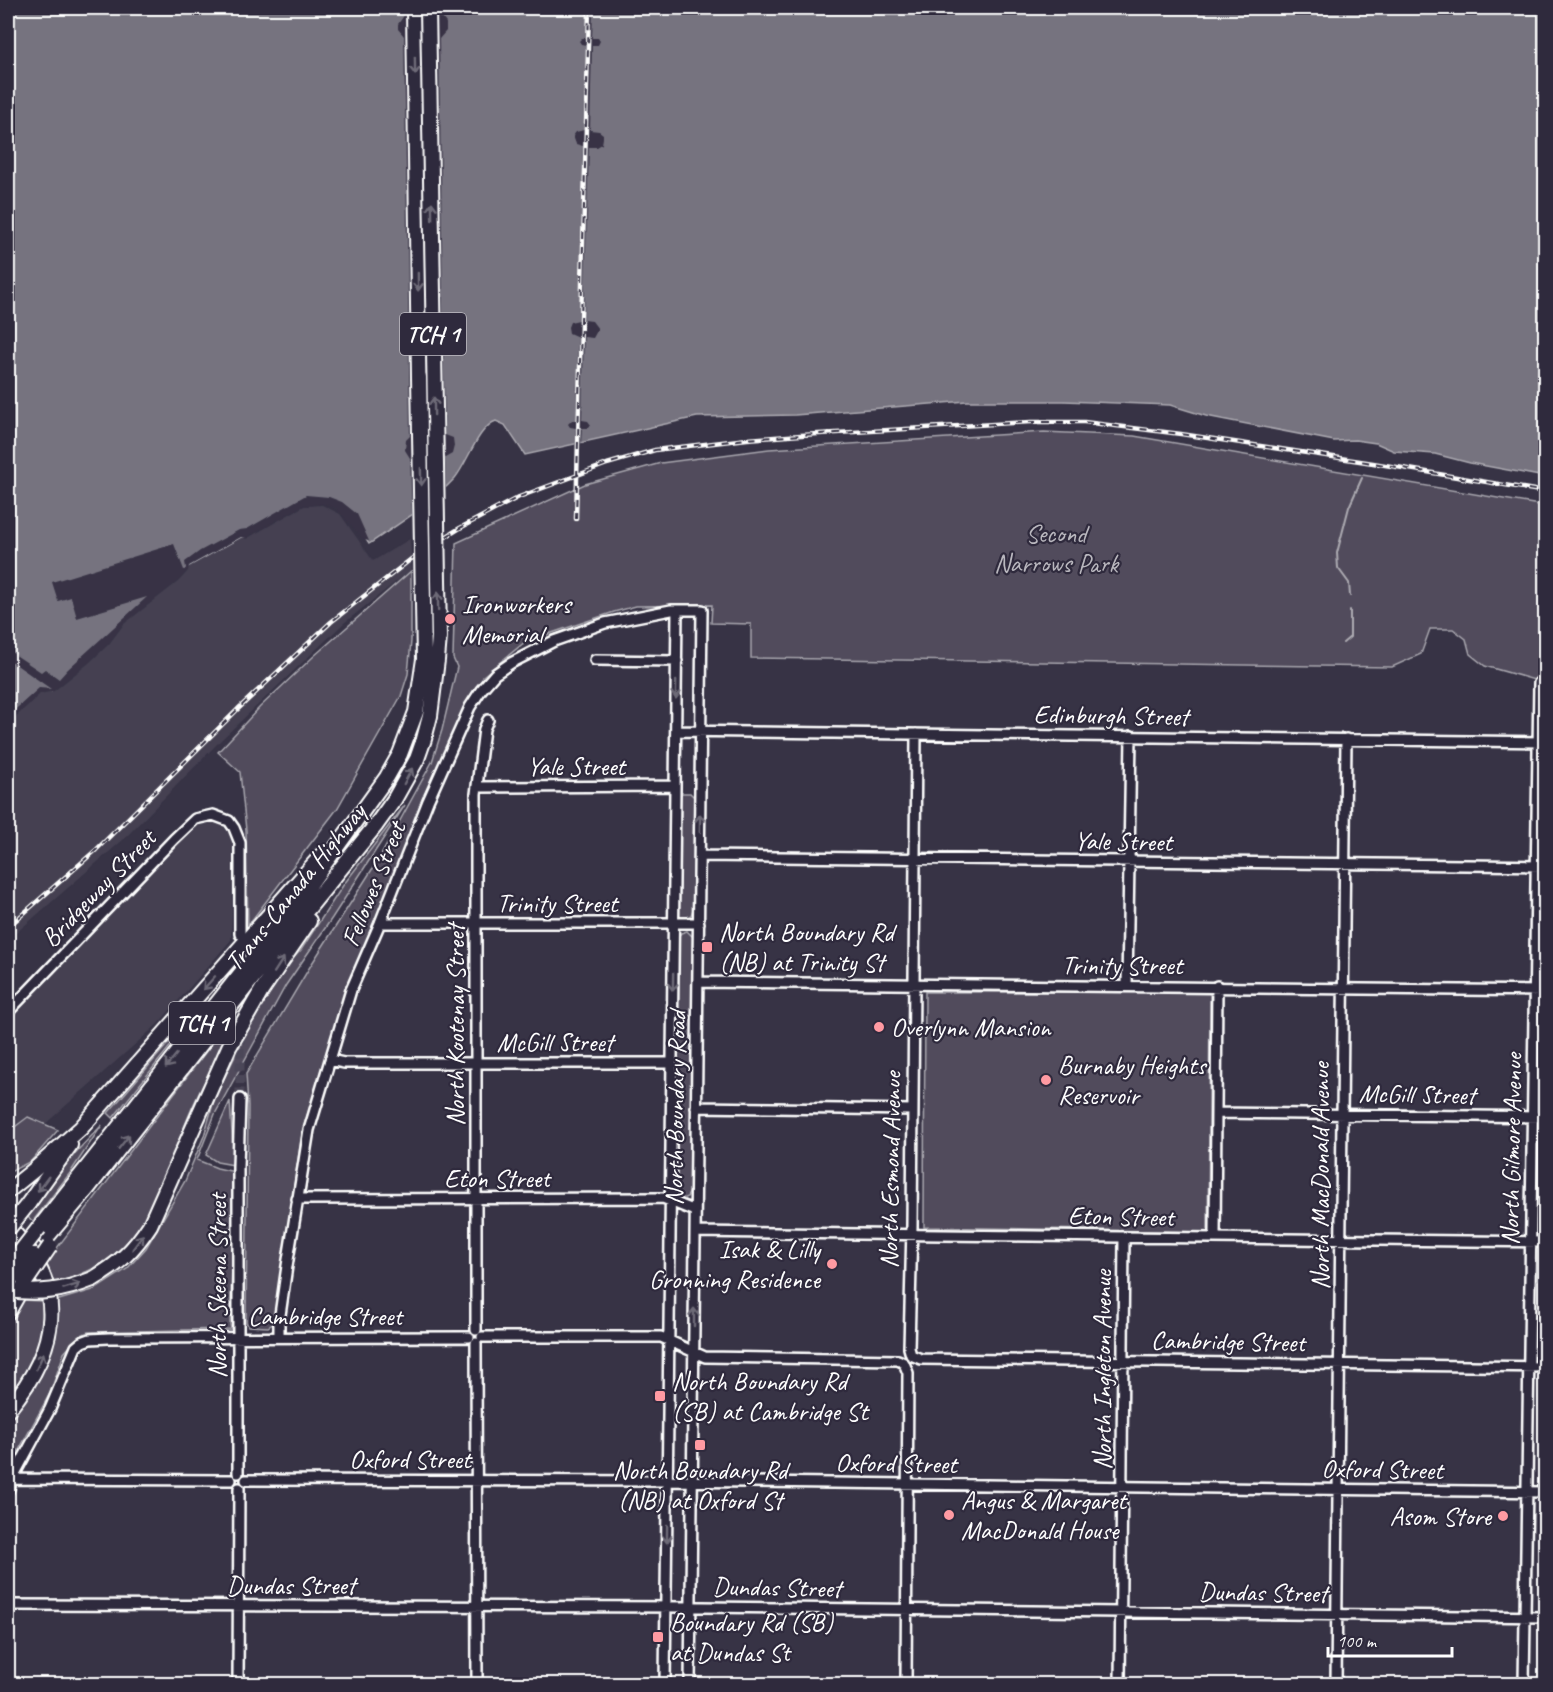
<svg xmlns="http://www.w3.org/2000/svg" width="1553" height="1692" font-family="Caveat,sans-serif">
<rect width="100%" height="100%" fill="#373345"/>
<filter id="ink" filterUnits="userSpaceOnUse"><feTurbulence type="fractalNoise" baseFrequency=".0167" numOctaves="2"/><feDisplacementMap in="SourceGraphic" scale="12" xChannelSelector="R" yChannelSelector="G"/><feConvolveMatrix kernelMatrix="1 2 1 2 8 2 1 2 1" color-interpolation-filters="sRGB"/></filter>
<g filter="url(#ink)">
<path fill="#444051" d="M322 505 340 514 373 561 410 539 412 569 344 623 221 740 124 839 8 940V722L39 692 189 566 242 537 246 539 304 506Z
M216 822 228 830 235 846 231 940 158 1024 8 1157V1022L60 964 193 827Z
M1540 1625H1545V1684H1537L1538 1626Z"/>
<path fill="#514c5c" stroke="#a8a6ae" stroke-width="1.5" d="M1044 432 1134 436 1545 506V734V683L1485 666 1470 654 1466 639 1453 629H1430L1421 654 1392 667 751 658V624L711 623 712 605 636 606 614 612 525 642 483 676 484 677 469 698 449 743 340 1010 302 1132 274 1323 268 1327 248 1326 246 1322 248 1106 246 1074 311 965 380 857 432 762 442 730 457 667 453 658 456 543 585 484 661 463 769 449Z
M411 571V641L408 674 401 696 337 809 248 925 246 830 240 772 218 752 260 707 314 656Z
M682 793H690L694 797 693 909 691 915 684 919 678 915V911L679 797Z
M405 805 332 918 286 985 215 1114 197 1160 217 1168 235 1172 230 1325 231 1329 88 1332 79 1336 64 1353 50 1393 8 1470V1418L16 1408 56 1303 59 1300 96 1289 127 1269 146 1248 185 1181 204 1136 215 1097 248 1030 271 989 286 966 301 950 344 884Z
M687 931 693 937 690 1191 687 1197 682 1199 675 1195 678 937 681 933Z
M255 987 258 988C234 1027 211 1066 192 1108 158 1186 148 1263 52 1283L44 1265Z
M925 992H1210L1208 1232 924 1227Z
M191 1017 192 1019 113 1118 108 1113Z
M230 1101 234 1165 217 1162 206 1155Z
M28 1117 58 1130 31 1161 8 1173V1132Z
M102 1125 70 1173 33 1221 25 1215 78 1150Z
M20 1300 44 1301V1330L27 1375 8 1400V1330Z"/>
<path fill="#76737f" stroke="#adabb2" stroke-width="1.5" d="M8 8H1545V477L1470 463 1435 454 1394 451 1376 443 1355 440 1334 441 1206 416 1170 405 1064 401H967L795 415 697 417 525 455 505 425 496 421C478 427 467 464 455 478 431 504 398 524 369 544 360 531 351 517 338 508 310 487 269 523 245 537H241L189 566 124 622 51 691H41L8 722Z"/>
<path fill="#373345" d="M403 8H439V17L442 18 446 23V31L439 39 445 435 453 438 454 446 452 454 445 458 446 489 412 518 410 458 405 450 406 440 410 436 404 36 398 29V24L403 17Z
M587 8H593L592 38H598L600 41 598 45H592L590 130 599 131 603 134V138L602 144 597 147H589L584 320 592 321 598 329 593 338 584 337 582 420 588 421 591 425 589 428H582L581 446 575 448 576 428 570 427 568 424 572 420H576L578 337 569 333 568 327 570 322 579 320 583 146 576 144 573 136 576 132 584 130 586 45 581 44 579 41 582 38H586Z
M306 495 329 497 342 502 357 514 369 541 364 540 336 509 324 504 303 506 246 538 241 537 189 566 188 571 179 581 124 624 109 644 89 663 54 691 40 694 8 724V716L39 688 51 689 8 659V650L41 672 45 669 59 679 68 669 147 597 77 618 71 597 58 601 52 582 174 544 184 570 186 568 185 562 200 551 239 530 247 529Z"/>
<g fill="none" stroke-linecap="round" stroke-linejoin="round">
<path stroke="#adabb2" stroke-width="2" d="M1350 596 1349 583 1338 568 1337 553 1349 507 1362 478
M1343 643 1350 637V610"/>
<path stroke="#4b4758" stroke-width="9" stroke-dasharray="9 4.5" stroke-linecap="butt" d="M240 994V1099"/>
<g stroke="#fff" stroke-width="14">
<path id="minor" d="M595 660 677 661
M676 731 1546 742
M916 734 912 1226 909 1348 911 1355 921 1359 1546 1367
M477 787 675 786
M700 856 1546 866
M380 923H699
M698 982 1546 991
M1127 986 1131 736
M8 1012 174 839 195 819 213 815 229 821 234 828 240 843V934
M330 1060 344 1063H672
M696 1107 912 1110
M1216 1113 1546 1117
M297 1199 663 1198 695 1211
M695 1232 1546 1242
M1215 1238 1217 986
M476 1330V794L484 729 488 720
M279 1337V1322L287 1266 309 1130 351 990 380 923 428 801 470 707 481 690 495 674 511 663 554 641 605 623 671 610H702L690 1684
M482 1337H661L705 1357 898 1360 904 1363 908 1373 906 1684
M476 1343 477 1684
M238 1473V1167L240 1099
M12 1479 231 1480
M246 1480 668 1481 1546 1492
M8 1491 12 1479 50 1409 76 1347 82 1342 90 1339 109 1338 469 1337
M8 1605 702 1607 1546 1617
M238 1684 239 1488
M665 1684 677 610
M1120 1684 1124 1237
M1336 1684 1346 739
M1524 1684 1539 683"/>
</g>
<g stroke="#fff" stroke-width="18">
<path id="highway" d="M414 8 419 377
M8 1191 34 1170 81 1128 322 855
M28 1204 70 1145
M8 1227C70 1287 59 1348 8 1410
M39 1228 295 905 387 777 400 754 416 712 424 659
M46 1238 88 1188 277 947 376 825 394 800 417 759 424 739 430 716 437 660
M93 1279C119 1264 133 1251 150 1225L229 1047 262 990 309 921
M8 1312 24 1284"/>
</g>
<use href="#minor" stroke="#2f2a3d" stroke-width="9"/>
<use href="#highway" stroke="#2f2a3d" stroke-width="14"/>
<g stroke="#fff" stroke-width="4.5">
<path id="rail" d="M576 519 589 8
M8 927 96 850 238 709 331 622 415 556 460 528 519 497 607 464 655 450 747 439 801 435 1031 422H1084L1181 434 1373 463 1546 492"/>
</g>
<use href="#rail" stroke="#2f2a3d" stroke-width="2" stroke-dasharray="7" stroke-linecap="butt"/>
<g stroke="#fff" stroke-width="18" stroke-linecap="butt">
<path id="highway-bridge" d="M428 8 439 637 437 660
M419 377 424 659
M8 1229 28 1204
M11 1264 39 1228
M18 1275 33 1255
M24 1284 50 1246
M8 1290C40 1294 63 1291 93 1279"/>
</g>
<use href="#highway-bridge" stroke="#2f2a3d" stroke-width="14"/>
</g>
<defs><path id="oneway-shaft" d="M-6 0H5M1.5-3L5.5 0L1.5 3" fill="none" stroke-width="1.6" stroke-linecap="round" stroke-linejoin="round" transform="scale(1.5)"/></defs>
<g stroke="#6d6a77">
<use href="#oneway-shaft" transform="translate(415 66) rotate(89)"/>
<use href="#oneway-shaft" transform="translate(432 211) rotate(-91)"/>
<use href="#oneway-shaft" transform="translate(418 282) rotate(89)"/>
<use href="#oneway-shaft" transform="translate(434 406) rotate(-91)"/>
<use href="#oneway-shaft" transform="translate(421 477) rotate(89)"/>
<use href="#oneway-shaft" transform="translate(438 601) rotate(-91)"/>
<use href="#oneway-shaft" transform="translate(676 690) rotate(91)"/>
<use href="#oneway-shaft" transform="translate(408 776) rotate(-62)"/>
<use href="#oneway-shaft" transform="translate(700 823) rotate(-89)"/>
<use href="#oneway-shaft" transform="translate(279 965) rotate(-57)"/>
<use href="#oneway-shaft" transform="translate(673 982) rotate(91)"/>
<use href="#oneway-shaft" transform="translate(209 983) rotate(132)"/>
<use href="#oneway-shaft" transform="translate(171 1061) rotate(129)"/>
<use href="#oneway-shaft" transform="translate(124 1142) rotate(-52)"/>
<use href="#oneway-shaft" transform="translate(43 1184) rotate(127)"/>
<use href="#oneway-shaft" transform="translate(138 1242) rotate(-53)"/>
<use href="#oneway-shaft" transform="translate(72 1286) rotate(-17)"/>
<use href="#oneway-shaft" transform="translate(694 1317) rotate(-90)"/>
<use href="#oneway-shaft" transform="translate(40 1361) rotate(-66)"/>
<use href="#oneway-shaft" transform="translate(667 1534) rotate(91)"/>
</g>
</g>
<g fill="#ff9aa2" stroke="#2f2a3d" stroke-width="2">
<circle cx="450" cy="619" r="6"/>
<rect x="701" y="941" width="12" height="12" rx="3"/>
<circle cx="879" cy="1027" r="6"/>
<circle cx="1046" cy="1080" r="6"/>
<circle cx="832" cy="1264" r="6"/>
<rect x="654" y="1390" width="12" height="12" rx="3"/>
<rect x="694" y="1439" width="12" height="12" rx="3"/>
<circle cx="949" cy="1515" r="6"/>
<circle cx="1503" cy="1516" r="6"/>
<rect x="652" y="1631" width="12" height="12" rx="3"/>
</g>
<g text-anchor="middle" stroke-width="4.5" stroke-linejoin="round" paint-order="stroke">
<g fill="#2f2a3d" stroke="#c1bfc5" stroke-width="1.5">
<rect x="400" y="313" width="66" height="42" rx="4.5"/>
<rect x="169" y="1002" width="66" height="42" rx="4.5"/>
</g>
<g font-size="24" font-weight="bold" fill="#fff">
<text x="433" y="342">TCH 1</text>
<text x="202" y="1031">TCH 1</text>
</g>
<g font-size="26" fill="#b9b7be" stroke="#2f2a3d">
<text x="1056" y="542">Second<tspan x="1056" dy="30">Narrows Park</tspan></text>
</g>
<g font-size="26" fill="#fff" stroke="#2f2a3d" text-anchor="start">
<text x="462" y="613">Ironworkers<tspan x="462" dy="30">Memorial</tspan></text>
<text x="719" y="941">North Boundary Rd<tspan x="719" dy="30">(NB) at Trinity St</tspan></text>
<text x="891" y="1036">Overlynn Mansion</text>
<text x="1058" y="1074">Burnaby Heights<tspan x="1058" dy="30">Reservoir</tspan></text>
<text x="820" y="1258" text-anchor="end">Isak &amp; Lilly<tspan x="820" dy="30">Gronning Residence</tspan></text>
<text x="672" y="1390">North Boundary Rd<tspan x="672" dy="30">(SB) at Cambridge St</tspan></text>
<text x="700" y="1479" text-anchor="middle">North Boundary Rd<tspan x="700" dy="30">(NB) at Oxford St</tspan></text>
<text x="961" y="1509">Angus &amp; Margaret<tspan x="961" dy="30">MacDonald House</tspan></text>
<text x="1491" y="1525" text-anchor="end">Asom Store</text>
<text x="670" y="1631">Boundary Rd (SB)<tspan x="670" dy="30">at Dundas St</tspan></text>
</g>
<g font-size="26" fill="#fff" stroke="#2f2a3d">
<text transform="translate(1111 715) rotate(1)" y="9">Edinburgh Street</text>
<text x="576" y="775">Yale Street</text>
<text transform="translate(1123 841) rotate(1)" y="9">Yale Street</text>
<text transform="translate(373 884) rotate(-68)" y="9">Fellowes Street</text>
<text transform="translate(295 887) rotate(-51)" y="9">Trans-Canada Highway</text>
<text transform="translate(98 888) rotate(-46)" y="9">Bridgeway Street</text>
<text x="557" y="912">Trinity Street</text>
<text x="1122" y="974">Trinity Street</text>
<text transform="translate(455 1025) rotate(-90)" y="9">North Kootenay Street</text>
<text x="555" y="1051">McGill Street</text>
<text transform="translate(1417 1094) rotate(1)" y="9">McGill Street</text>
<text transform="translate(675 1108) rotate(-89)" y="9">North Boundary Road</text>
<text transform="translate(1511 1149) rotate(-89)" y="9">North Gilmore Avenue</text>
<text transform="translate(890 1170) rotate(-89)" y="9">North Esmond Avenue</text>
<text transform="translate(1320 1176) rotate(-90)" y="9">North MacDonald Avenue</text>
<text x="497" y="1187">Eton Street</text>
<text transform="translate(1121 1216) rotate(1)" y="9">Eton Street</text>
<text transform="translate(217 1286) rotate(-90)" y="9">North Skeena Street</text>
<text x="325" y="1325">Cambridge Street</text>
<text transform="translate(1228 1341) rotate(1)" y="9">Cambridge Street</text>
<text transform="translate(1102 1370) rotate(-90)" y="9">North Ingleton Avenue</text>
<text x="410" y="1468">Oxford Street</text>
<text transform="translate(896 1463) rotate(1)" y="9">Oxford Street</text>
<text transform="translate(1382 1469) rotate(1)" y="9">Oxford Street</text>
<text x="291" y="1594">Dundas Street</text>
<text transform="translate(777 1587) rotate(1)" y="9">Dundas Street</text>
<text transform="translate(1263 1592) rotate(1)" y="9">Dundas Street</text>
</g>
</g>
<rect width="1553" height="1692" fill="none" stroke="#2f2a3d" stroke-width="30"/>
<rect x="15" y="15" width="1523" height="1662" fill="none" stroke="#fff" stroke-width="2" filter="url(#ink)"/>
<path d="M1328 1647v9h124v-9" fill="none" stroke="#ffffff" stroke-width="3"/>
<text x="1337" y="1647" font-size="18" fill="#ffffff" stroke="#2f2a3d" stroke-width="4.5" paint-order="stroke">100 m</text>
</svg>
